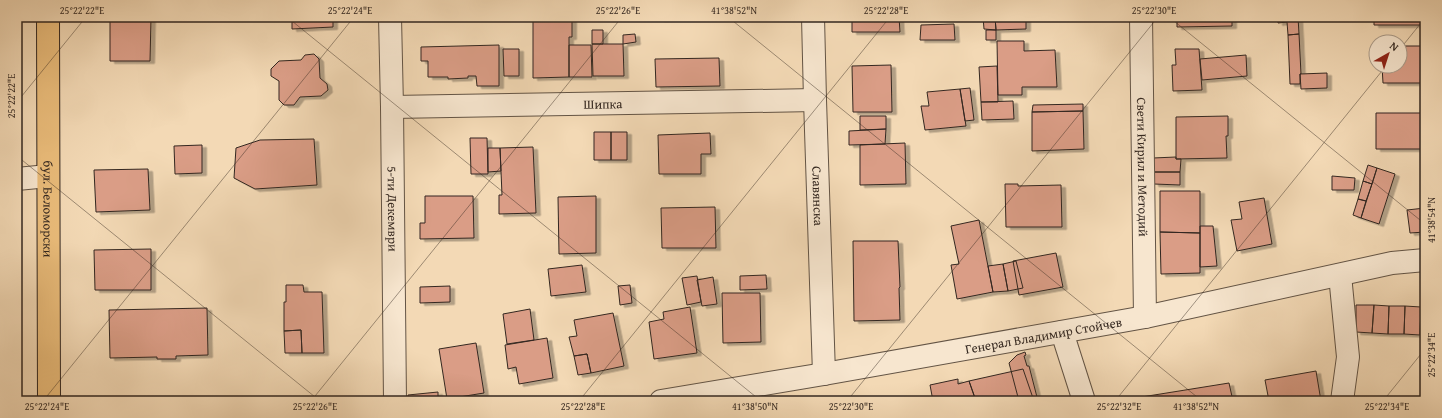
<svg xmlns="http://www.w3.org/2000/svg" width="1442" height="418" font-family="'Gentium Book Plus',serif">
<defs>
<filter id="shadow"><feDropShadow dx="4.5" dy="2.5" stdDeviation="0" flood-color="#0004"/></filter>
</defs>
<rect width="100%" height="100%" fill="#f3d9b5"/>
<filter id="stains"><feTurbulence type="fractalNoise" baseFrequency=".005" numOctaves="4"/><feColorMatrix values="0 0 0 0 .2 0 0 0 0 .09 0 0 0 0 .02 0 0 0 .5 -.17"/></filter>
<radialGradient id="worn" r=".72"><stop offset=".6" stop-color="#630" stop-opacity="0"/><stop offset="1" stop-color="#630" stop-opacity=".3"/></radialGradient>
<path fill="#da9d86" stroke="#332720" filter="url(#shadow)" d="M292 17H333V27L292 29Z
M533 17H572V37H569V77L533 78Z
M660 17H715L660 19Z
M852 17H899L900 32H852Z
M983 17H995L996 30 984 29Z
M995 17H1026V29L996 30Z
M1177 17H1232V26L1177 27Z
M1278 17H1298L1299 34 1288 35 1287 22 1278 23Z
M1374 17H1425V25H1374Z
M151 18 150 61H110V19Z
M954 24 955 40H920L921 25Z
M592 30H603V44H592Z
M986 30H996V40H986Z
M635 34 636 42 623 44V35Z
M1299 34 1301 74H1300V84H1290L1288 35Z
M997 41H1024V51L1055 50 1057 87H1022V95H998Z
M592 44H623L624 76H593Z
M499 45V86H477L476 76H468V78L448 79V77H428V61H421V47Z
M569 45H591L592 77H569Z
M1400 46H1425V83H1383L1382 66H1400Z
M503 49H519V76H504Z
M1175 49H1199L1202 90 1173 91 1172 65H1176Z
M314 54 319 59 320 78 327 84 328 90 321 96 300 97 294 105H284L279 100V81L271 76V69L279 61 301 60 305 55Z
M1246 55 1247 76 1202 80 1200 59Z
M719 58 720 86 656 87 655 59Z
M891 65 892 112H853L852 66Z
M997 66 998 102H981L979 67Z
M1327 73V88L1301 89 1300 74Z
M970 88 974 120 965 121 960 89Z
M960 89 966 126 925 130 921 106H929L927 92Z
M1013 101 1014 119 982 120 981 102Z
M1083 104V111L1032 112 1033 105Z
M1083 111 1084 149 1032 151V112Z
M1376 113H1425V149H1376Z
M860 116H886V129L860 130Z
M1228 116V136H1226L1227 158 1176 159V117Z
M886 129 885 144 849 145V131Z
M594 132H611V160H594Z
M611 132H627V160H611Z
M710 133 711 154H701V174H659L658 135Z
M470 138H487L488 174H471Z
M314 139 317 185 255 189 234 178 236 148 260 140Z
M905 143 906 184 860 185V145Z
M202 145V173L175 174 174 146Z
M533 147 536 213 499 214V195H502L500 148Z
M488 148H500L501 171 488 172Z
M1176 157V159H1181L1180 172H1154L1153 158Z
M1368 165 1377 168 1372 184 1363 181Z
M1377 168 1395 174 1379 224 1361 218Z
M148 169 150 210 96 212 94 170Z
M1154 172H1180V185L1154 184Z
M1332 176 1355 178 1354 190H1332Z
M1363 181 1372 184 1366 201 1358 199Z
M1005 184H1018V186L1061 185 1062 227H1006Z
M1160 191H1200V233L1160 232Z
M425 196H473L474 238 420 239V223H425Z
M596 196V253L559 254 558 197Z
M1264 198 1272 244 1237 251 1231 220 1242 219 1239 202Z
M1358 199 1366 201 1361 218 1353 215Z
M715 207 716 248H662L661 208Z
M1425 208V232L1410 233 1407 210Z
M979 220 993 292 957 299 951 265 959 264 951 226Z
M1200 226H1213L1217 266 1200 267Z
M1160 232 1200 233V273L1161 274Z
M853 241H898L900 287 899 288 900 320 854 321Z
M151 249V290H95L94 250Z
M1056 253 1063 287 1019 295 1013 261Z
M1016 261 1023 288 1008 291 1003 264Z
M1003 264 1008 291 993 292 988 266Z
M582 265 586 292 551 296 548 269Z
M766 275 767 289 740 290V276Z
M697 276 701 302 687 305 682 278Z
M713 277 717 304 702 306 697 280Z
M286 285H303L304 292H322L324 353H302L301 330 284 331V302H286Z
M630 285 632 303 620 305 618 286Z
M450 286V302L420 303V287Z
M722 293H760L761 342 723 343Z
M1356 305H1374L1372 333 1356 332Z
M1374 305 1389 306 1388 334 1372 333Z
M1389 306H1405L1404 334H1388Z
M1405 306 1421 307 1420 335 1404 334Z
M690 307 697 353 654 359 649 322 664 319 663 312Z
M1421 307H1425V335H1420Z
M207 308 208 355 176 356V359H157V357L110 358 109 310Z
M530 309 534 340 507 344 503 314Z
M613 313 624 366 591 373 587 354 574 356 569 337 577 336 574 320Z
M301 330 302 353H285L284 331Z
M547 338 553 378 519 384 516 367 508 369 505 345Z
M476 343 484 393 447 399 439 349Z
M1025 352 1026 355 1024 356 1027 366H1029L1038 401H1019L1009 363 1017 355Z
M587 354 591 373 578 375 574 356Z
M1023 369 1034 401H976L969 381Z
M1316 371 1321 401H1269L1265 380Z
M958 379V384L969 381 976 401H933L930 385Z
M1229 383 1233 401H1123V400Z
M438 392V401H409L408 395Z
M131 397H143V401H131Z"/>
<g fill="none" stroke-linecap="round" stroke-linejoin="round">
<g stroke="#635445" stroke-width="24">
<g id="minor">
<path id="s1" d="M390 17 392 107 395 401"/>
<path id="s2" d="M813 17 815 100 824 374"/>
<path id="s3" d="M1141 17 1145 317"/>
<path id="s4" d="M392 107 815 100"/>
<path d="M17 179 48 176"/>
<path d="M1340 275 1348 357 1342 401"/>
<path d="M1062 332 1084 401"/>
<path id="s5" d="M661 401 824 374 1145 317 1392 263 1425 260"/>
</g>
</g>
<g stroke="#332720" stroke-width="24">
<g id="primary">
<path id="s6" d="M48 17 49 401"/>
</g>
</g>
<use href="#minor" stroke="#f7e6cf" stroke-width="22"/>
<use href="#primary" stroke="#eabc7a" stroke-width="22"/>
</g>
<path fill="none" stroke="#332720" stroke-width="1" stroke-opacity="0.45" d="M287 17 761 401M728 17 1202 401M1169 17 1425 224M1400 49 1425 18M17 102 86 17M17 156 320 401M43 401 354 17M311 401 622 17M579 401 890 17M847 401 1158 17M1115 401 1386 66M1383 401 1425 349"/>
<g text-anchor="middle" stroke-width="3" stroke-linejoin="round" paint-order="stroke">
<g font-size="13" fill="#332720" stroke="#f7e6cf">
<text dy="5" stroke="none"><textPath href="#s4" startOffset="211">Шипка</textPath></text>
<text dy="5" stroke="none"><textPath href="#s3" startOffset="150">Свети Кирил и Методий</textPath></text>
<text dy="5" stroke="none"><textPath href="#s2" startOffset="179">Славянска</textPath></text>
<text dy="5" stroke="none"><textPath href="#s6" startOffset="192">бул. Беломорски</textPath></text>
<text dy="5" stroke="none"><textPath href="#s1" startOffset="192">5-ти Декември</textPath></text>
<text dy="5" stroke="none"><textPath href="#s5" startOffset="388">Генерал Владимир Стойчев</textPath></text>
</g>
</g>
<rect width="1442" height="418" fill="none" stroke="#f3d9b5" stroke-width="44"/>
<g transform="translate(1388 54) rotate(39)"><circle r="19" fill="#f7e6cf" stroke="#a99a89"/>
<path d="M0-3L7 15L0 10L-7 15Z" fill="#8f2418"/>
<text y="-6" font-size="11" font-weight="bold" text-anchor="middle" fill="#332720">N</text>
</g>
<rect x="22" y="22" width="1398" height="374" fill="none" stroke="#332720" stroke-width="1.5"/>
<g font-size="10" text-anchor="middle" fill="#332720">
<text x="82" y="14">25°22'22"E</text>
<text x="350" y="14">25°22'24"E</text>
<text x="618" y="14">25°22'26"E</text>
<text x="734" y="14">41°38'52"N</text>
<text x="886" y="14">25°22'28"E</text>
<text x="1154" y="14">25°22'30"E</text>
<text transform="translate(11 96) rotate(-90)" y="4">25°22'22"E</text>
<text transform="translate(1431 220) rotate(-90)" y="4">41°38'54"N</text>
<text transform="translate(1431 355) rotate(-90)" y="4">25°22'34"E</text>
<text x="47" y="410">25°22'24"E</text>
<text x="315" y="410">25°22'26"E</text>
<text x="583" y="410">25°22'28"E</text>
<text x="755" y="410">41°38'50"N</text>
<text x="851" y="410">25°22'30"E</text>
<text x="1119" y="410">25°22'32"E</text>
<text x="1196" y="410">41°38'52"N</text>
<text x="1387" y="410">25°22'34"E</text>
</g>
<rect width="100%" height="100%" filter="url(#stains)"/>
<rect width="100%" height="100%" fill="url(#worn)"/>
</svg>
